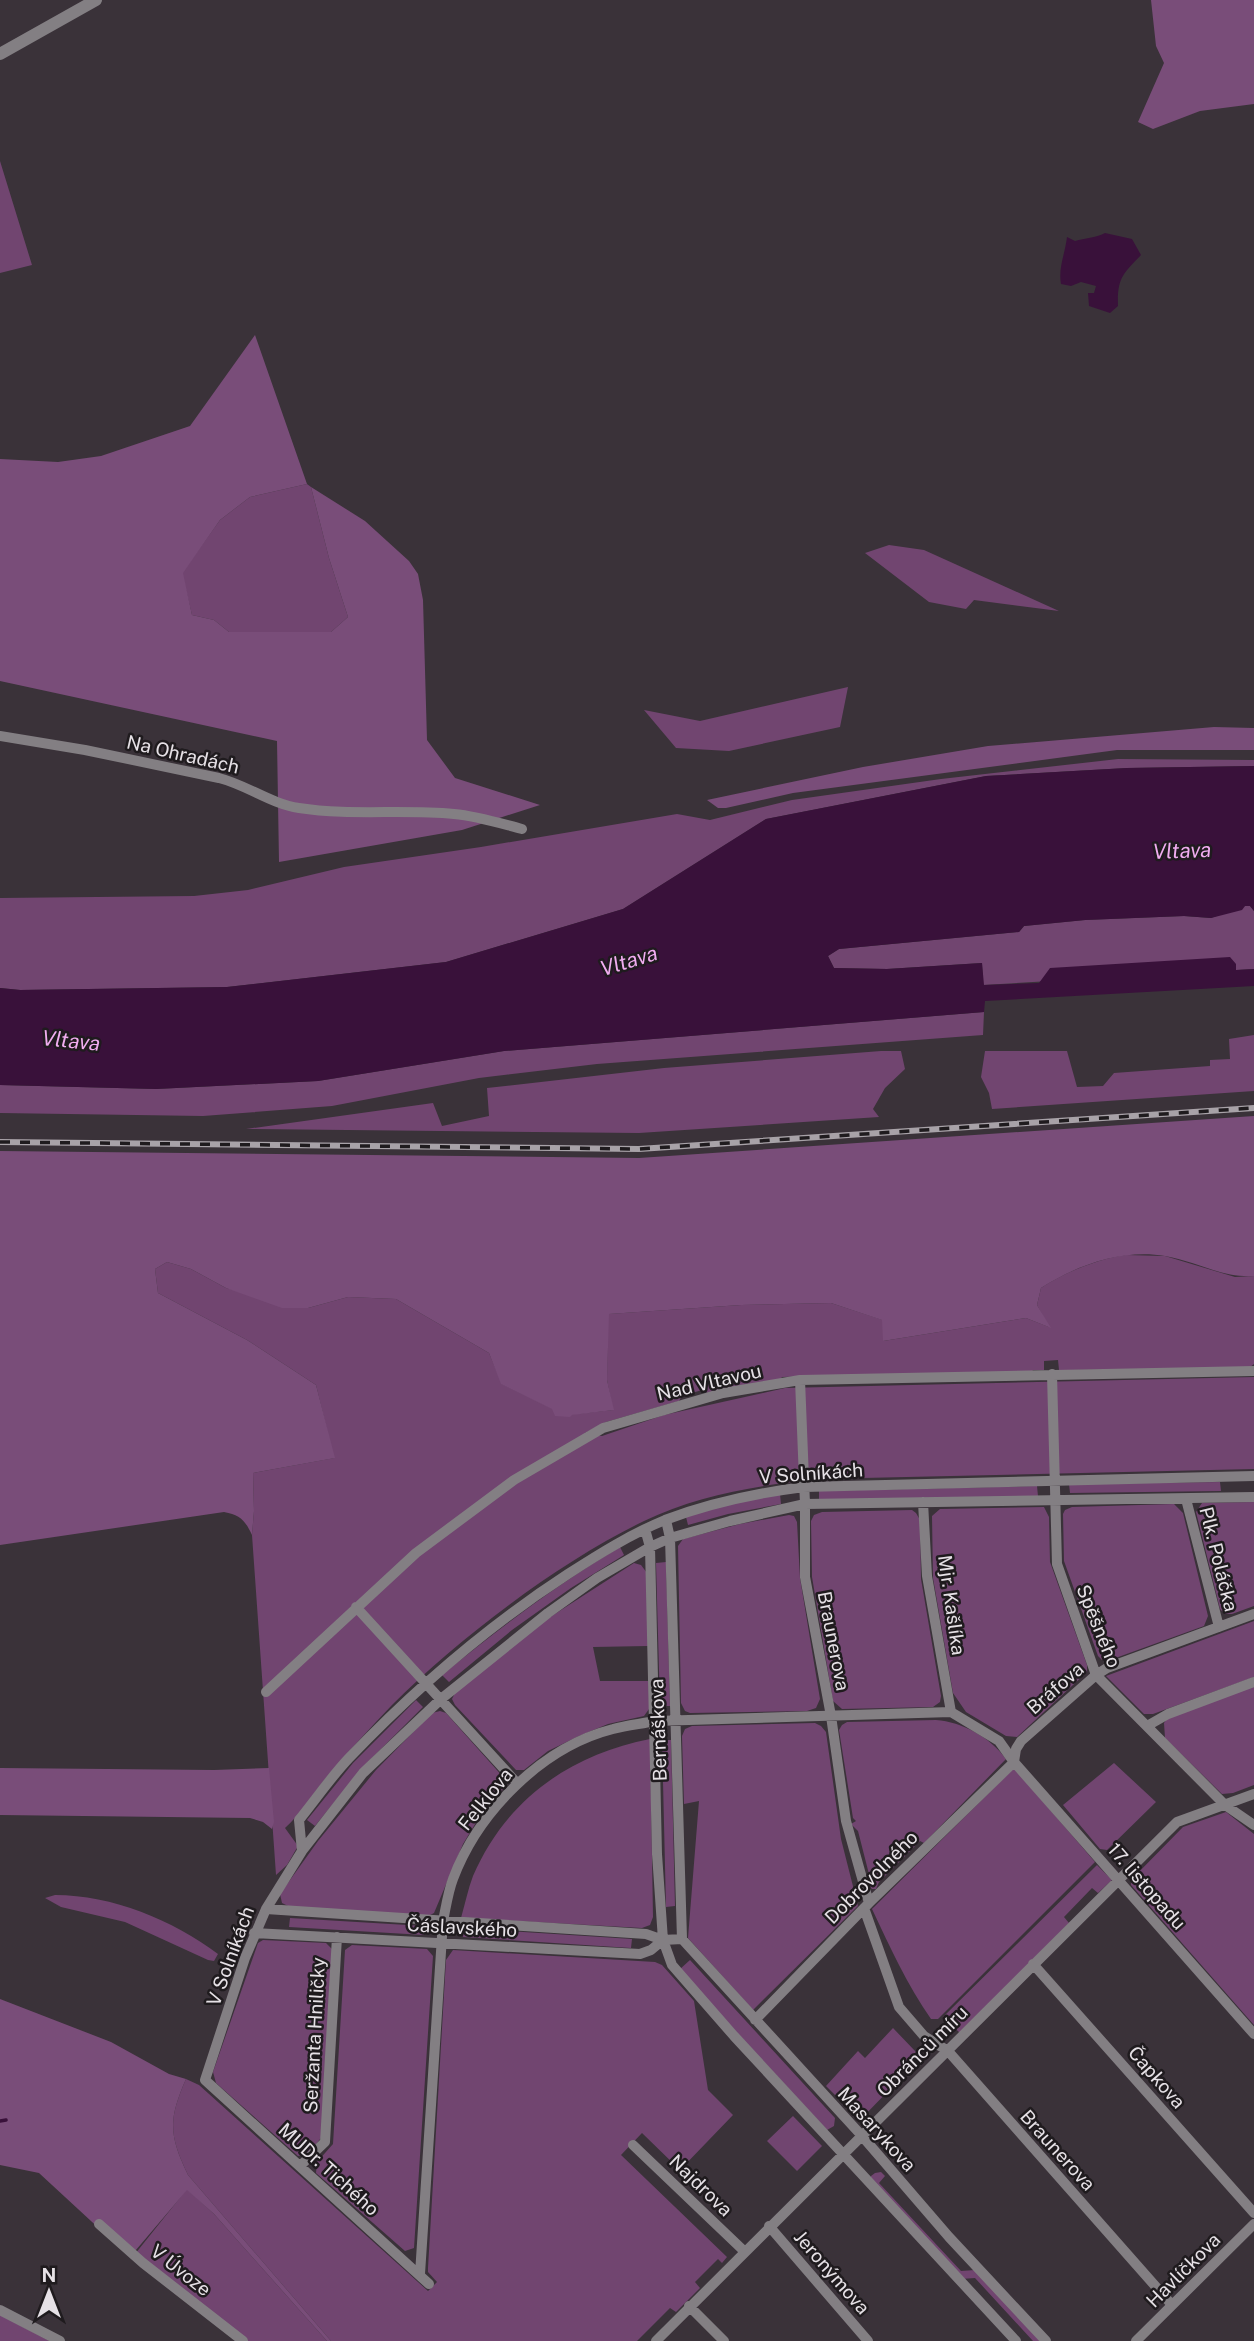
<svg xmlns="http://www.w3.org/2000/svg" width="1254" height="2341" font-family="'Public Sans',sans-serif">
<rect width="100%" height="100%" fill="#3a3239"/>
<path fill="#714570" d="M0 161 32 265 0 273Z
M307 484 311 487 329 558 348 617 331 632H229L214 620 192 615 182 573 220 520 250 497Z
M889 545 924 550 1059 611 974 600 966 609 929 602 865 553Z
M848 687 840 727 729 751 676 748 644 710 700 721Z
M1118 759 1254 760V766L1127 768 986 776 766 819 623 909 446 962 227 987 20 990 0 988V898L194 896 248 890 344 867 481 847 677 814 710 820 792 800 941 779Z
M1245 906H1250L1254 911V969L983 985 982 963 887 969 834 968 828 956 839 949 1019 932 1024 926 1085 920 1184 916 1211 918Z
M984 1012 983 1035 597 1064 479 1078 332 1106 203 1116 0 1113V1085L156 1089 318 1081 504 1051Z
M1254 1035V1091L992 1109 989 1093 981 1077 985 1051H1067L1077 1087 1103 1086 1114 1073 1210 1066V1060L1230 1059 1229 1039Z
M881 1051H901L905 1069 885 1088 873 1109 879 1117 639 1133 246 1129 433 1103 442 1126 489 1116 487 1088 664 1068Z
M1126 1255 1165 1256 1235 1277 1254 1276V1364L1249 1368 1069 1370H1059L1058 1360 1044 1361V1370H1033L1031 1373 968 1372 964 1375 862 1374 857 1378 819 1376 782 1377 780 1380 708 1393 702 1390 682 1396 679 1401 606 1422 585 1433 602 1436 664 1415 785 1388 1254 1377V1469L818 1479C760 1485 697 1495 644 1521 559 1562 459 1638 392 1705 369 1729 346 1754 325 1779 312 1795 300 1815 285 1828L298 1846 287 1865 276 1875 252 1535 254 1511 253 1473 334 1458 316 1385 247 1340 158 1293 155 1269 167 1262 191 1269 226 1288 308 1308 348 1297 396 1299 489 1353 502 1384 566 1415 613 1410 607 1380 608 1314 741 1305 831 1303 883 1320V1341L1026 1318 1049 1327 1037 1305 1041 1288C1065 1272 1098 1259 1126 1255Z
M1220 1482 1221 1491 1070 1493 1069 1484Z
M1037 1486 1038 1496 819 1501V1491Z
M780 1494 781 1504 728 1514 688 1525 686 1517 727 1504Z
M1254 1502V1606L1232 1614H1225L1220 1609 1196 1512 1202 1503Z
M1174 1504 1183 1513 1208 1616 1204 1626 1110 1660H1102L1098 1656 1064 1561 1063 1514 1065 1510 1072 1507Z
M1044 1507 1049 1517 1050 1562 1087 1665V1672L1017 1737 1006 1736 966 1712 953 1693 933 1578 932 1516 940 1509Z
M912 1510 916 1513 920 1520 921 1579 941 1696 940 1702 933 1707 842 1709 833 1701 812 1577 811 1521 814 1515 822 1512Z
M789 1515 794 1516 797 1522 800 1578 820 1699 816 1708 807 1711 690 1713 685 1711 681 1703 678 1546 683 1539 740 1524Z
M620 1547 624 1555 571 1588 512 1630 449 1682 442 1675C500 1628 556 1585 620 1547Z
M666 1562 670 1706H660L656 1563Z
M634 1563 641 1565 647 1573 648 1646 593 1647 600 1681H649V1709L644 1716 608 1724 579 1736 548 1751 524 1770H516L455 1705 452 1699 455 1693 544 1621Z
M1254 1621V1677L1153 1714H1144L1106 1676Z
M1254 1685V1785L1233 1793 1222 1794 1165 1738 1164 1723 1169 1716Z
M416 1700 423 1707 362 1768 315 1826 307 1820 353 1763Z
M440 1711 446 1713 504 1778V1788L480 1816 463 1844 434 1913 428 1916 290 1907 282 1903 280 1894 318 1841 376 1770 432 1713Z
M936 1720C962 1722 990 1737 1006 1759L924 1843 920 1841 879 1882 876 1889H872L868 1885 871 1882 858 1831 851 1824 856 1821 853 1818 839 1730 842 1725 847 1722Z
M815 1723 821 1726 826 1732 841 1839 858 1906 753 2010 688 1938 699 1801 684 1804 682 1736 685 1729 692 1726Z
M650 1739 653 1917 650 1925 642 1928 461 1918C465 1904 468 1889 473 1876 506 1800 569 1755 650 1739Z
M662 1740H671L675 1906 666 1907Z
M1114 1763 1156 1802 1107 1850 1100 1849 1063 1805Z
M1014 1768 1095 1862 938 2019H931C907 1985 890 1947 872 1909Z
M1226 1812 1254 1834V2025L1131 1885V1880L1183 1827Z
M1097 1865 1112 1880 1098 1893 1092 1888 1064 1917 1069 1923 960 2033 943 2017Z
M55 1895C112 1895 173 1920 218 1954L214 1961 208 1960 125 1922 61 1907 45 1898Z
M290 1918 424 1926V1935L289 1927Z
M464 1928 632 1939 631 1948 463 1937Z
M263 1940 326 1943 332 1949 321 2138 308 2154 298 2156 216 2083 213 2072 258 1943Z
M352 1945 427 1949 433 1956 414 2248 405 2251 316 2173 317 2162 333 2144 345 1950Z
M453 1950 655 1962 662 1965 694 2001 708 2090 733 2115 680 2170 642 2133 621 2155 727 2257 722 2263 718 2259 695 2282 700 2288 676 2312 670 2308 637 2341H331L188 2175C169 2135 168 2120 186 2079L199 2085 428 2291 437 2282 428 2272V2268L446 1960Z
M690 1960 835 2118 834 2126 827 2130 679 1970Z
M893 2028 916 2052 890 2080 894 2085 860 2120 826 2086 858 2051 865 2058Z
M793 2116 822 2146 797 2171 767 2141Z
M881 2172 885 2176 879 2183 961 2271 975 2270 1040 2341H1033L975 2278 961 2279 871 2181V2176L875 2173Z
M187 2189 214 2214 327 2341H247L135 2254Z
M0 2315 50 2341H0Z"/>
<path fill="#794d79" d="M1151 0H1254V104L1200 111 1153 129 1138 122 1164 63 1156 46Z
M255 335 307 484 250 497 220 520 183 573 192 615 214 620 229 632H331L348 617 329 558 311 487 365 521 409 561 418 574 423 600 427 740 455 778 540 805 462 830 279 862 277 741 0 681V459L58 462 101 456 190 426Z
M1214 727 1254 728V750H1117L793 793 726 808H718L707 800 863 767 988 746Z
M1254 1116V1276C1221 1278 1196 1261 1165 1256 1122 1249 1077 1265 1041 1288L1037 1305 1051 1328 1026 1318 883 1341 882 1320 831 1303 741 1305 609 1314 607 1380 614 1410 572 1415 570 1417 555 1416 552 1409 501 1384 489 1353 396 1299 348 1297 308 1308H282L226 1288 191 1269 167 1262 155 1269 158 1293 247 1340 316 1385 335 1458 253 1473 254 1511 252 1535C245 1520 240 1515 224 1512L0 1545V1151L639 1158Z
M0 1768 214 1770 269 1768 274 1822 272 1829 263 1822 250 1818 0 1815Z
M0 1999 111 2042 169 2074 186 2079C168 2120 169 2135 188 2175L331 2341H327L214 2214 187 2190 130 2257 39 2173 0 2165Z"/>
<path fill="#39113a" d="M1105 233 1132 239 1141 255C1123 274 1117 278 1118 306L1110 313 1089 306 1088 293H1094L1096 286 1081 282 1071 286 1061 284C1058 268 1065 254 1067 237L1075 241C1085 238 1095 238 1105 233Z
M1254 766V911L1250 906H1245L1242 910 1211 918 1184 916 1085 920 1024 926 1019 932 839 949 828 956 834 968 887 969 982 963 984 985 1039 983 1050 968 1230 957 1236 964V970L1254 969V986L985 1001 984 1012 504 1051 318 1081 156 1089 0 1085V988L20 990 227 987 446 962 623 909 766 819 986 776 1127 768Z"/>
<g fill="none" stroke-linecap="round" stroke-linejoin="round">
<path stroke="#39113a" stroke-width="3.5" d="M0 2121 6 2120"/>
<path stroke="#837f83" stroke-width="10" d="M0 736 85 750 219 778C247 785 271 804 299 808 350 816 402 809 454 814 477 816 499 823 522 829
M1052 1374 1057 1564 1096 1675 1225 1805 1254 1825
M800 1380 805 1504V1577L831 1716 846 1821 869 1903
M1186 1499 1219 1627
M923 1502 927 1576 951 1712
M666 1520 670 1538 682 1939
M645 1529 650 1547 657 1854 663 1940 672 1965 734 2036 1016 2341
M356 1607 516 1782
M266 1692 416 1553 514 1480 603 1428 723 1393 800 1380 1254 1371
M1147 1726 1168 1714 1254 1682
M1014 1762 1016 1749 1021 1741 1096 1675 1107 1668 1254 1614
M302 1851 299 1820C316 1799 331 1777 349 1758 415 1689 488 1626 568 1574 599 1554 631 1534 665 1520 710 1503 757 1493 804 1487L1254 1476
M864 1908 899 2007 924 2036 948 2051 1172 2305
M266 1909 646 1934 663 1940 682 1939
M254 1933 640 1954 651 1950 663 1940
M682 1939 862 2136 949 2237 1046 2341
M1033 1964 1254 2213
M755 2020 869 1903 1014 1762
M633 2145 744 2251
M300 2166 325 2142 337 1937
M99 2224 143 2263 243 2341
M769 2226 868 2341
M420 2274 443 1921C446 1907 448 1892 453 1879 478 1812 542 1747 613 1729 627 1725 641 1724 655 1721L951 1712 999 1741 1014 1762 1254 2034
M429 2284 205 2080 245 1958 266 1909 302 1851 363 1773 441 1699 548 1613 597 1578 650 1547 670 1538 730 1521 805 1504 1254 1497
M689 2306 724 2341
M0 2310 60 2341
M656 2341 1177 1822 1254 1794
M1136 2341 1254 2224"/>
<path stroke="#837f83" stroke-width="12" d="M0 54 96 0"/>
<g stroke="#a8a2a8" stroke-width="6">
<path id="rail" d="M0 1142 639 1149 1254 1108"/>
</g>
<use href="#rail" stroke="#1f1b1e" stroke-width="3.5" stroke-dasharray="10" stroke-linecap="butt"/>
</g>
<g text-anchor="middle" stroke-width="5" stroke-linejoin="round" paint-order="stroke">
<g font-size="19" fill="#e6e1e6" stroke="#1f1b1e">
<text transform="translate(183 754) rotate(13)" y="7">Na Ohradách</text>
<text transform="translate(709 1382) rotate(-13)" y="7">Nad Vltavou</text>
<text transform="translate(811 1473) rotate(-4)" y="7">V Solníkách</text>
<text transform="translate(1219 1559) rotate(76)" y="7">Plk. Poláčka</text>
<text transform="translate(952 1605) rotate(82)" y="7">Mjr. Kašlíka</text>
<text transform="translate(1099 1626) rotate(68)" y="7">Spěšného</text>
<text transform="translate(834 1641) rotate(79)" y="7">Braunerova</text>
<text transform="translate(1055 1688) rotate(-41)" y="7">Bráfova</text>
<text transform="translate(658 1730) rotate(-92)" y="7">Bernáškova</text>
<text transform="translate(485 1799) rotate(-51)" y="7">Felklova</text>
<text transform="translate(871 1877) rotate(-45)" y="7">Dobrovolného</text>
<text transform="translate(1147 1886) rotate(49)" y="7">17. listopadu</text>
<text transform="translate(462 1927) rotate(3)" y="7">Čáslavského</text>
<text transform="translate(230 1956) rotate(-70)" y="7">V Solníkách</text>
<text transform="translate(314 2035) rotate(-87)" y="7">Seržanta Hniličky</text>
<text transform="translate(922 2051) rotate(-45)" y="7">Obránců míru</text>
<text transform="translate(1157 2077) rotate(49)" y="7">Čapkova</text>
<text transform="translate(877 2129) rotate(48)" y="7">Masarykova</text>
<text transform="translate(1058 2150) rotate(48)" y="7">Braunerova</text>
<text transform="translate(329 2169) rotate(42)" y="7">MUDr. Tichého</text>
<text transform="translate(701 2185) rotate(44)" y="7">Najdrova</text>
<text transform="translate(181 2270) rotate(38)" y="7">V Úvoze</text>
<text transform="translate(1183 2270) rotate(-45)" y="7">Havlíčkova</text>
<text transform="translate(832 2272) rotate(49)" y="7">Jeronýmova</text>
</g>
<g font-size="21" font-style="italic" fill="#f1adf0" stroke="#1f1b1e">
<text transform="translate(1182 851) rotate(-2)" y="7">Vltava</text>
<text transform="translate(629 961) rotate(-17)" y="7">Vltava</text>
<text transform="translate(71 1041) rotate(6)" y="7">Vltava</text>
</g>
</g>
<g transform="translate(49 2292)" stroke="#1f1b1e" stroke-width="5" paint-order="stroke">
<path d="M0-5L12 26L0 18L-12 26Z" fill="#e6e1e6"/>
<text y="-10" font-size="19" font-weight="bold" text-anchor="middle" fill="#e6e1e6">N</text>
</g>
</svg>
